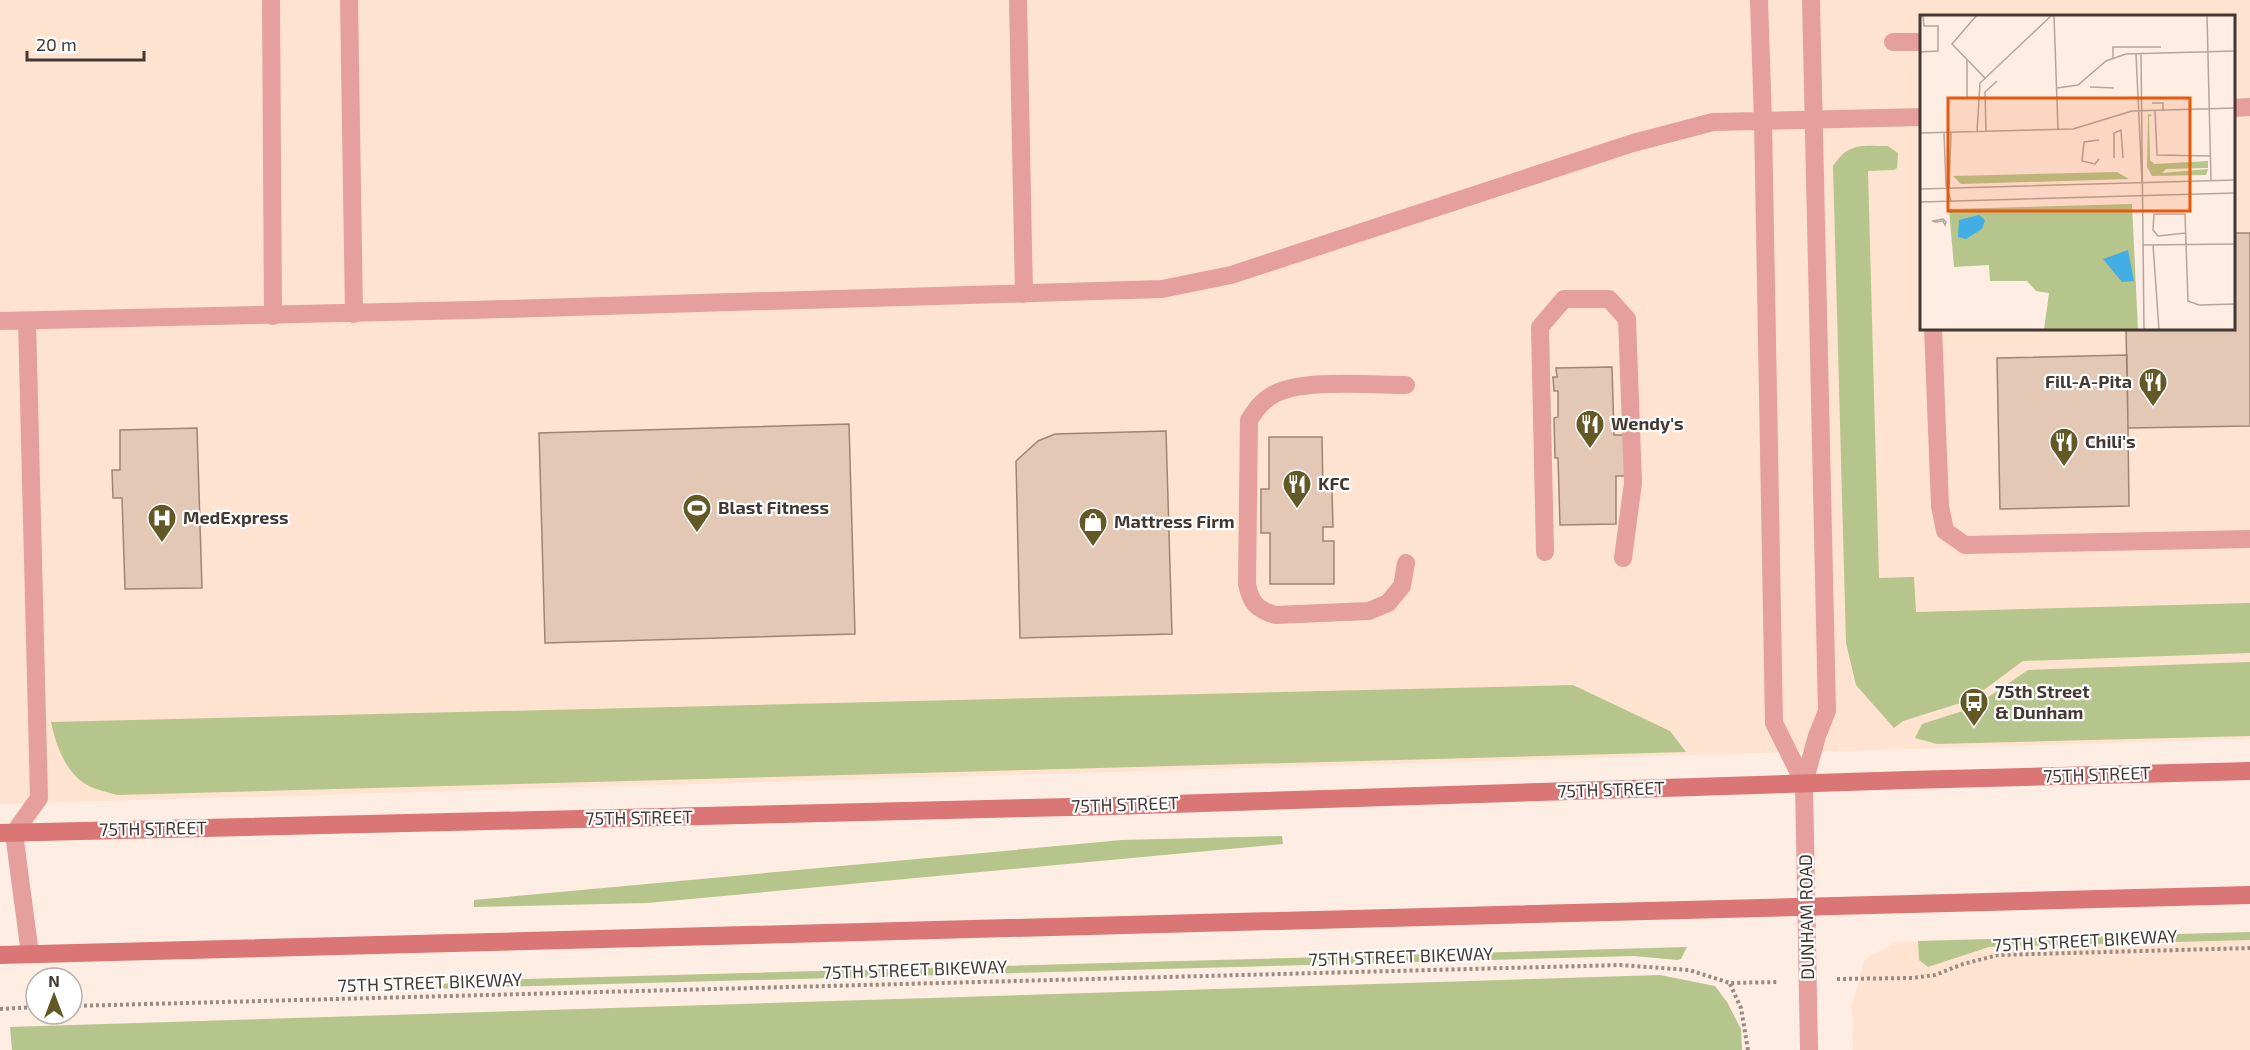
<svg xmlns="http://www.w3.org/2000/svg" width="2250" height="1050" font-family="'Exo 2',sans-serif">
<rect width="100%" height="100%" fill="#feede2"/>
<path fill="#fee3d0" fill-rule="evenodd" d="M0 0H2250V739L0 804ZM1922 16H2234V328H1922Z
M2250 936V1050H1853L1852 1005 1865 959 1896 942Z"/>
<path fill="#b5c58b" d="M1888 146 1898 153 1897 168 1894 170 1868 171 1879 578 1914 577 1916 612 2250 603V653L2023 661 1970 700 1903 721 1894 728 1856 685 1846 643 1833 166C1849 142 1861 146 1888 146Z
M2250 662V736L1937 744 1915 738 1922 724 1972 708 2028 670Z
M1573 685 1670 731 1686 752 117 795C108 792 97 790 89 786 66 774 56 746 51 722Z
M1282 836 1283 844 647 903 474 907V900L1122 840Z
M2250 932V940L1989 947 1928 967 1919 960 1918 941Z
M1687 947 1681 959 1677 960 1634 956 430 989 454 981Z
M1660 975 1715 986 1727 1002 1741 1029 1742 1050H12L10 1027Z"/>
<path fill="#e3c8b6" stroke="#9d8474" stroke-width="1.5" d="M2234 233H2250V426L2128 428 2126 328H2234Z
M2127 355 2129 506 2000 509 1997 358Z
M1612 367 1614 435H1625L1626 476H1616V524L1560 525 1558 458H1555L1554 418 1558 417V391H1554L1553 377H1557L1556 368Z
M849 424 855 634 545 643 539 433Z
M197 428 202 588 125 589 122 498H113L112 470H120V430Z
M1166 431 1172 634 1020 638 1016 461 1038 441 1055 434Z
M1269 437H1322L1323 491H1332L1333 527H1323V541H1334V584H1270V533H1261V489H1269Z"/>
<g fill="none" stroke-linecap="round" stroke-linejoin="round">
<path stroke="#998b82" stroke-width="4" stroke-dasharray="3 3" stroke-linecap="butt" d="M1837 979 1912 978 1935 975 1963 964 1998 955 2250 948
M1730 984 1741 1008 1748 1050
M72 1006 1620 965 1689 970 1730 983 1778 982
M0 1009 36 1007"/>
<path stroke="#e5a09d" stroke-width="18" d="M271 0 273 316
M349 0 354 314
M1018 0 1024 294
M1759 0 1763 121 1774 723 1804 783
M1893 42H1922
M2234 108 2250 107
M0 321 472 310 1162 289 1231 275 1633 143 1713 122 1922 117
M27 321 39 798 14 833 30 954
M1933 328 1940 506 1945 531 1965 545 2250 539
M1406 385C1372 385 1298 378 1271 396 1261 402 1255 411 1249 420L1247 584C1251 603 1256 609 1275 615L1369 611 1388 603 1402 586 1406 563
M1545 552 1540 327 1564 299H1609L1627 319 1633 483 1623 558
M1804 783 1817 736 1827 711 1811 0"/>
<path stroke="#e5a09d" stroke-width="18" d="M1804 783 1809 1050"/>
<path stroke="#da7675" stroke-width="18" d="M0 833 1112 806 1908 780 2250 771
M0 955 2250 895"/>
</g>
<defs>
<g id="restaurant-pin" transform="scale(1.5)"><path d="M0 17L-7.5 6A9.5 9.5 0 1 1 7.5 6Z" fill="#635926" stroke="#fff"/><path d="M-5-6h1v4h1v-4h1v4h1v-4h1v5L-1.5 .5V6h-2V.5L-5-1ZM5-6V6H3V1.5H1.5Q1.5-4 5-6Z" fill="#fff"/></g>
<g id="stadium-pin" transform="scale(1.5)"><path d="M0 17L-7.5 6A9.5 9.5 0 1 1 7.5 6Z" fill="#635926" stroke="#fff"/><path d="M0-5a6.5 5 0 1 0 0 10a6.5 5 0 1 0 0-10ZM-3.5-1.8h7v3.6h-7Z" fill="#fff"/></g>
<g id="hospital-pin" transform="scale(1.5)"><path d="M0 17L-7.5 6A9.5 9.5 0 1 1 7.5 6Z" fill="#635926" stroke="#fff"/><path d="M-5-5h3v3.5h4V-5h3V5h-3V1.5h-4V5h-3Z" fill="#fff"/></g>
<g id="shop-pin" transform="scale(1.5)"><path d="M0 17L-7.5 6A9.5 9.5 0 1 1 7.5 6Z" fill="#635926" stroke="#fff"/><path d="M-5-2.5h2.3a2.7 3.5 0 0 1 5.4 0H5L5.5 6h-11ZM-1.5-2.5h3a1.5 2.3 0 0 0-3 0Z" fill="#fff"/></g>
<g id="bus-pin" transform="scale(1.5)"><path d="M0 17L-7.5 6A9.5 9.5 0 1 1 7.5 6Z" fill="#635926" stroke="#fff"/><path d="M-5-6H5V4H4V6H2V4H-2V6H-4V4H-5ZM-3.5-4V0h7V-4ZM-3.5 1.2v1.5H-2V1.2ZM2 1.2v1.5H3.5V1.2Z" fill="#fff"/></g>
</defs>
<g fill-rule="evenodd">
<use href="#restaurant-pin" x="2153" y="382"/>
<use href="#restaurant-pin" x="1590" y="424"/>
<use href="#restaurant-pin" x="2064" y="442"/>
<use href="#restaurant-pin" x="1297" y="484"/>
<use href="#stadium-pin" x="697" y="508"/>
<use href="#hospital-pin" x="162" y="518"/>
<use href="#shop-pin" x="1093" y="522"/>
<use href="#bus-pin" x="1974" y="702"/>
</g>
<g text-anchor="middle" stroke-width="4.5" stroke-linejoin="round" paint-order="stroke">
<g font-size="18" font-weight="bold" fill="#443932" stroke="#fff" text-anchor="start">
<text x="2132" y="388" text-anchor="end">Fill-A-Pita</text>
<text x="1611" y="430">Wendy's</text>
<text x="2085" y="448">Chili's</text>
<text x="1318" y="490">KFC</text>
<text x="718" y="514">Blast Fitness</text>
<text x="183" y="524">MedExpress</text>
<text x="1114" y="528">Mattress Firm</text>
<text x="1995" y="698">75th Street<tspan x="1995" dy="21">&amp; Dunham</tspan></text>
</g>
<g font-size="18" fill="#443932" stroke="#fff">
<text transform="translate(2097 775) rotate(-2)" y="6">75TH STREET</text>
<text transform="translate(1611 790) rotate(-2)" y="6">75TH STREET</text>
<text transform="translate(1125 805) rotate(-2)" y="6">75TH STREET</text>
<text transform="translate(639 818) rotate(-1)" y="6">75TH STREET</text>
<text transform="translate(153 829) rotate(-1)" y="6">75TH STREET</text>
<text transform="translate(1807 917) rotate(-91)" y="6">DUNHAM ROAD</text>
<text transform="translate(2085 941) rotate(-3)" y="6">75TH STREET BIKEWAY</text>
<text transform="translate(1401 957) rotate(-2)" y="6">75TH STREET BIKEWAY</text>
<text transform="translate(915 970) rotate(-2)" y="6">75TH STREET BIKEWAY</text>
<text transform="translate(430 983) rotate(-2)" y="6">75TH STREET BIKEWAY</text>
</g>
</g>
<g transform="translate(1920 15)">
<rect width="315" height="315" fill="#feede2"/>
<path d="M228 99 232 100 229 102 230 145 234 149 288 146V153L246 154 242 158 288 154 286 160 232 161 227 152ZM197 157 209 164 41 169 33 161ZM212 189 218 315H124L129 278 116 276 107 266H70L69 250 34 252 29 194Z" fill="#b5c58b"/>
<path d="M59 200 65 205 62 214 46 224 38 222 39 205ZM208 235 214 266 202 267 183 244Z" fill="#42aee3"/>
<path fill="none" stroke="#b4a59c" stroke-width="1.5" d="M57 0 32 29 65 63M134 0 138 115M287 0 291 165M0 37 18 36V11H4L3 0M221 38 224 315M216 39 222 167M193 43V32H241M47 45V83H57M170 72 194 73M137 73 158 70 186 46 206 39 315 36M232 88H243V95M235 96 237 140 291 141M57 117 60 68 132 0M66 117 65 77 77 66M0 118 153 114 212 96 315 93M24 118 26 170 31 186M179 125 164 127 162 146 175 149 179 144M194 143V118L201 115 203 143M29 173 31 118M0 174 315 165M0 187 315 178M23 204 26 207 25 210 23 206 16 207 12 206ZM266 218 238 221 233 215 234 199H265L268 286 279 290 315 289M223 230 315 229M233 230 239 315"/>
<path fill="#e8590c" fill-opacity="0.15" stroke="#e8590c" stroke-width="3" d="M28 83H270V196H28Z"/>
<rect width="315" height="315" fill="none" stroke="#443932" stroke-width="3"/>
</g>
<g transform="translate(54 996)"><circle r="28" fill="#ffffff" stroke="#b4b0ad" stroke-width="1.5"/>
<path d="M0-4.5L10 22L0 15L-10 22Z" fill="#635926"/>
<text y="-9" font-size="16" font-weight="bold" text-anchor="middle" fill="#443932">N</text>
</g>
<path d="M27 51v9h117v-9" fill="none" stroke="#443932" stroke-width="3"/>
<text x="36" y="51" font-size="18" fill="#443932" stroke="#ffffff" stroke-width="4.5" paint-order="stroke">20 m</text>
</svg>
